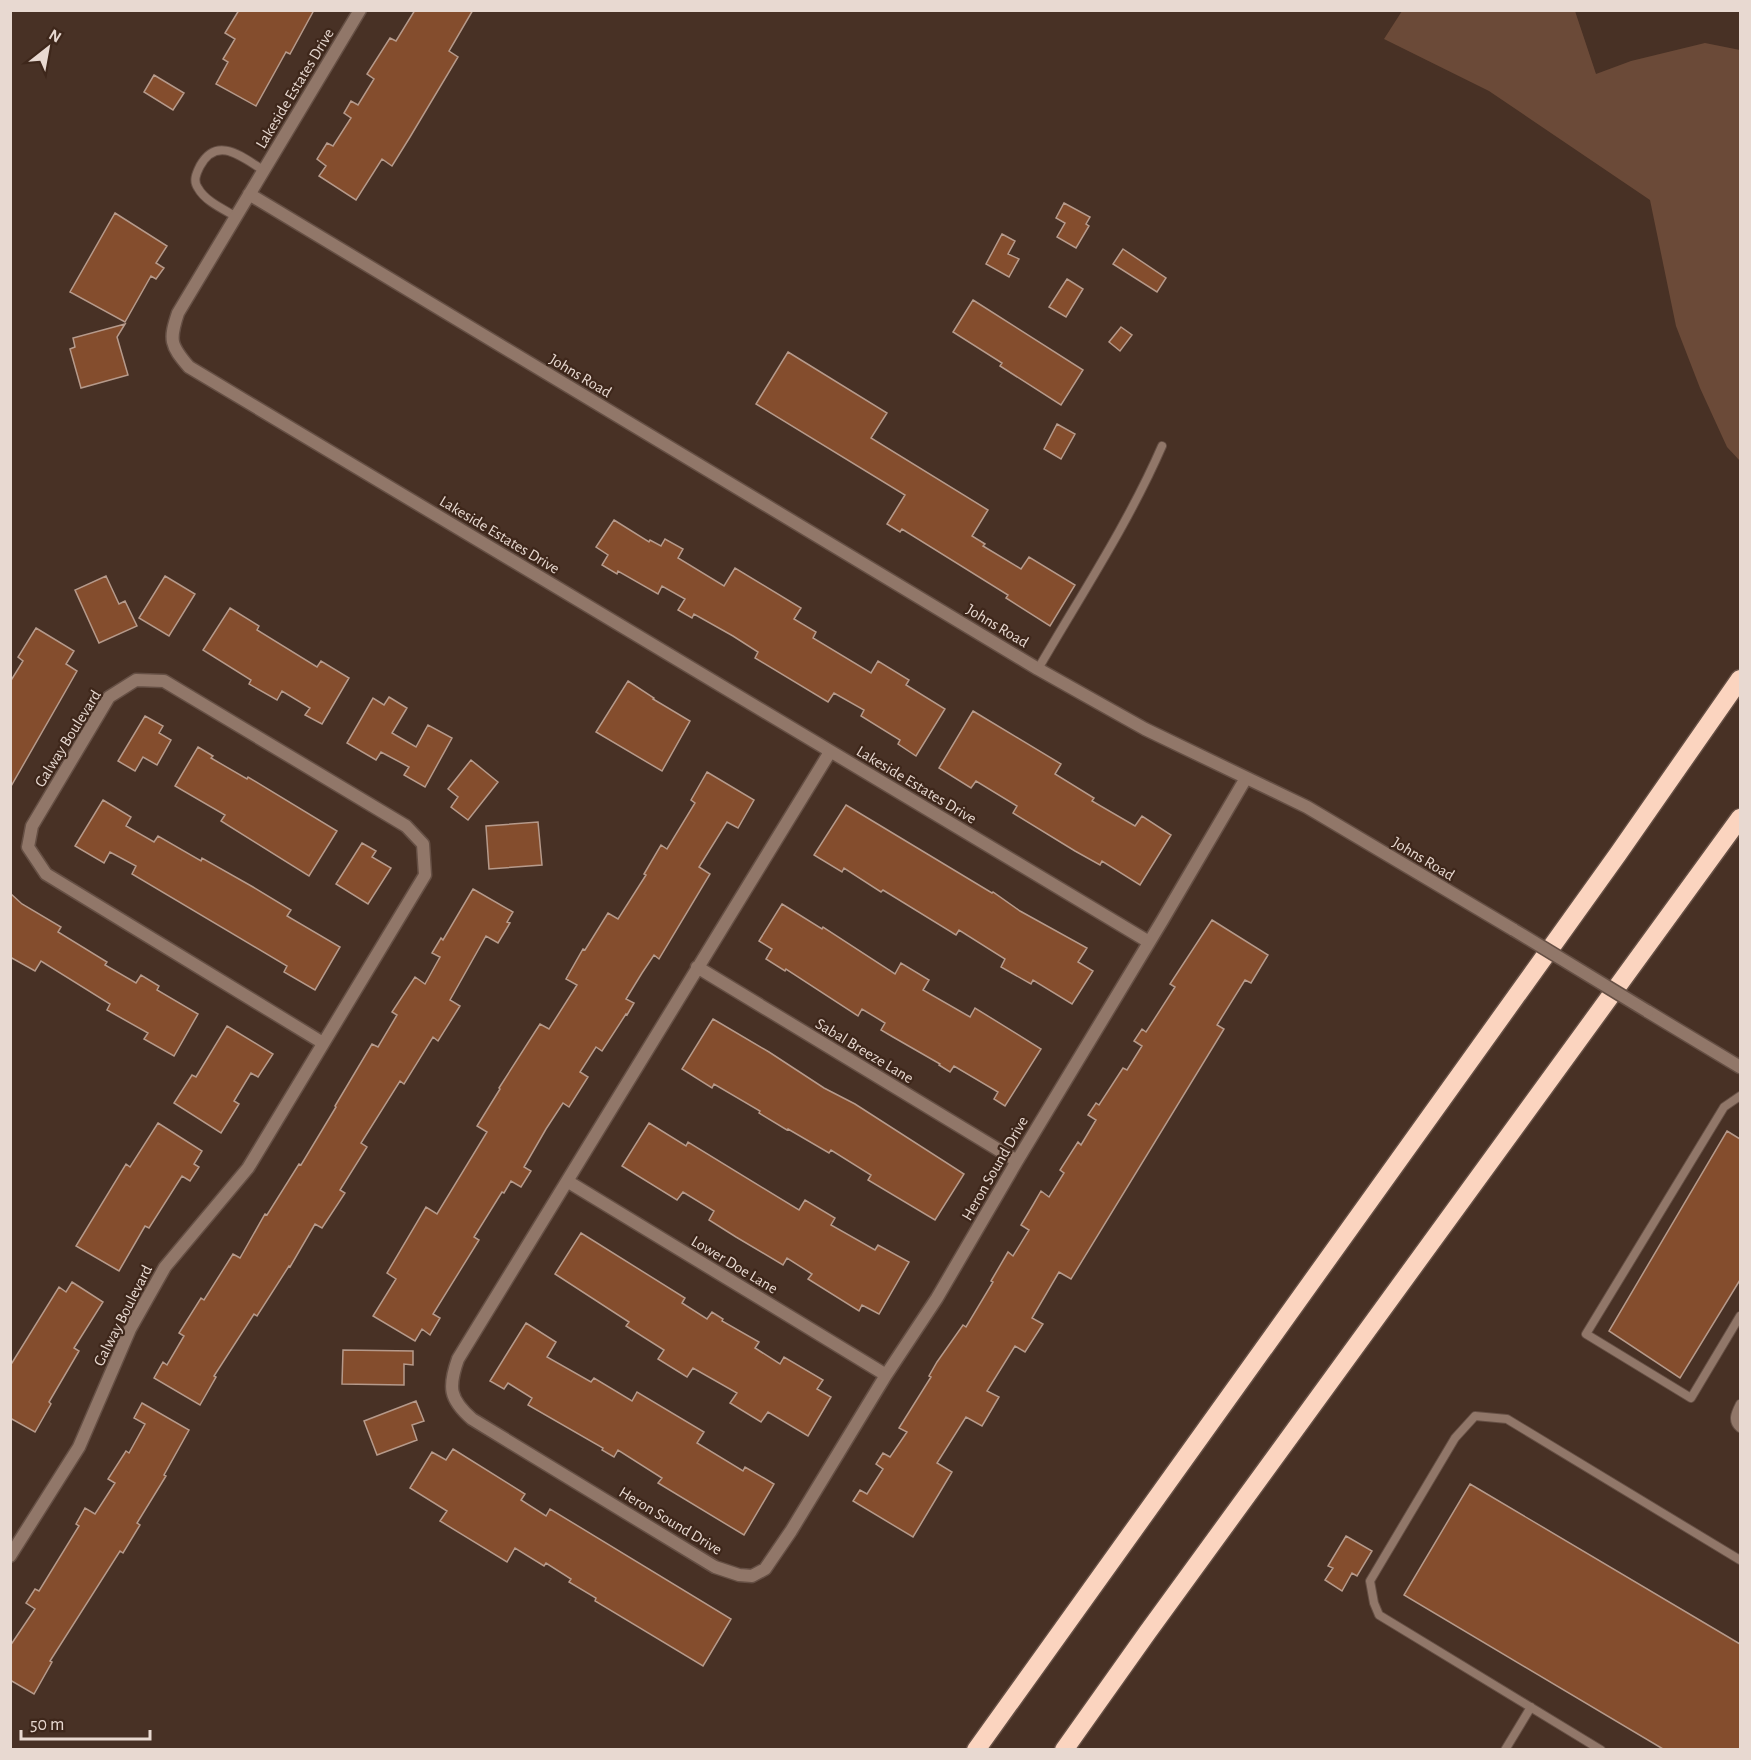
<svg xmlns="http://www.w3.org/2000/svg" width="1751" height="1760" font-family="'Alegreya Sans',sans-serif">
<rect width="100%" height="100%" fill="#483125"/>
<path fill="#6b4a38" d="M1575 11 1596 74 1631 61 1705 43 1740 50V461L1727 447 1700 388 1676 326 1650 200 1489 91 1384 39 1402 11Z"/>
<path fill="#844d2d" stroke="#b69a8b" stroke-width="1.5" d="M239 10H314L290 54 286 52 256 106 216 84 228 62 223 59 235 39 225 33Z
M415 10H473L449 51 458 57 410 137 392 166 382 159 356 200 319 176 326 166 317 159 327 143 333 146 351 118 344 113 351 101 358 105 374 79 367 74 390 38 396 41Z
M154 75 184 93 173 110 144 92Z
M1064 203 1090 217 1086 224 1089 226 1076 248 1057 237 1065 223 1056 218Z
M115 213 167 246 156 263 164 268 156 279 151 276 125 322 70 292Z
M1002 234 1015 241 1008 254 1019 259 1009 277 986 264Z
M1123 249 1166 278 1157 292 1113 264Z
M1067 279 1083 289 1066 317 1049 307Z
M973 300 1083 370 1061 405 1000 366 1002 363 953 332Z
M125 324 117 337 128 375 81 388 70 349 75 347 73 338Z
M1121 327 1132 335 1120 351 1109 342Z
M788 352 887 413 871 438 988 510 972 536 985 544 983 546 1021 569 1029 557 1075 585 1050 626 1006 598 1008 595 902 529 900 532 887 524 905 495 756 404Z
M1057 424 1075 434 1061 459 1044 449Z
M614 520 649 542 650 540 661 546 665 539 683 549 678 558 724 586 735 568 801 608 794 619 816 632 813 638 871 673 878 661 909 680 906 685 945 709 916 756 898 744 900 740 861 716 864 710 834 693 828 702 755 658 758 652 733 636 694 614 692 618 678 610 685 599 662 586 658 594 618 571 617 574 602 565 608 555 596 547Z
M106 576 119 604 125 601 137 626 99 643 75 590Z
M165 576 195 594 169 636 139 618Z
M230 608 259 626 257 630 317 667 321 661 349 678 322 724 305 715 310 708 282 691 277 700 249 684 251 680 203 650Z
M36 628 74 651 66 664 77 671 10 788V682L23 661 18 657Z
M628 681 654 698 653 699 690 721 662 771 596 732Z
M389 697 407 708 392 733 416 747 428 725 452 738 425 787 404 775 409 767 381 752 376 760 347 743 373 698 384 705Z
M973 711 1061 764 1055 774 1094 798 1092 801 1135 826 1142 816 1171 835 1140 885 1102 861 1100 865 1075 851 1013 813 1017 806 976 781 971 788 939 768Z
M145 716 163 726 159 733 171 740 157 765 143 757 135 771 118 761Z
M198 747 213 756 211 758 247 779 248 777 337 831 309 876 221 821 225 815 175 786Z
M471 760 498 782 468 820 451 807 458 797 448 789Z
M707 772 754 800 738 828 727 822 699 867 710 874 659 959 654 955 642 973 626 999 634 1003 627 1015 626 1014 602 1051 596 1047 580 1072 588 1077 569 1107 563 1103 546 1129 524 1167 531 1171 521 1187 511 1181 504 1193 502 1192 474 1237 479 1240 433 1314 440 1318 430 1335 422 1329 415 1341 373 1316 396 1279 387 1273 426 1207 437 1214 487 1132 477 1126 500 1089 499 1088 540 1024 549 1029 577 985 566 979 583 949 585 950 608 913 618 919 646 875 644 874 661 845 667 849 695 803 691 800Z
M103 800 131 817 126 826 154 842 158 836 201 861 202 858 253 887 291 910 287 916 340 947 315 990 284 972 287 966 132 874 136 866 110 852 104 863 75 846Z
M846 805 992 893 993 892 1020 911 1087 948 1078 962 1093 971 1072 1004 1033 980 1031 984 1001 967 1005 959 959 930 956 935 883 890 881 892 844 868 842 872 814 855Z
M538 822 542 865 489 869 486 826Z
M362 843 376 851 372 857 391 868 368 904 336 884Z
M473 889 513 912 507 922 510 923 498 943 486 936 450 1000 460 1006 438 1041 433 1037 404 1084 400 1081 361 1143 367 1147 340 1190 345 1193 322 1228 315 1224 290 1267 289 1266 257 1316 254 1314 214 1376 216 1377 200 1405 154 1378 163 1362 167 1365 184 1336 179 1333 201 1298 204 1300 233 1254 240 1258 265 1214 267 1215 299 1164 301 1165 336 1107 335 1106 372 1044 378 1047 397 1015 392 1012 415 977 425 984 440 957 432 953 441 938 443 940Z
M10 893 22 904 61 927 58 932 107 962 105 965 136 983 141 975 159 986 157 990 198 1014 174 1056 144 1039 148 1033 107 1010 110 1004 41 961 35 971 10 957Z
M782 904 822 929 823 927 895 974 901 963 929 980 923 990 970 1017 975 1008 1041 1049 1005 1106 994 1099 998 1092 954 1066 950 1072 939 1065 940 1064 893 1037 881 1030 885 1023 862 1009 858 1016 786 969 785 971 766 959 772 949 759 941Z
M1212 920 1268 955 1251 983 1245 980 1217 1025 1224 1029 1071 1279 1059 1272 1032 1318 1043 1324 1025 1352 1015 1346 987 1391 999 1397 982 1426 966 1417 937 1463 952 1472 913 1537 853 1501 860 1490 867 1494 883 1469 876 1464 883 1453 890 1457 907 1432 899 1428 931 1377 929 1376 937 1362 963 1325 966 1327 993 1282 991 1281 1008 1252 1013 1256 1029 1230 1021 1225 1033 1205 1041 1191 1049 1197 1064 1173 1060 1170 1078 1142 1081 1145 1096 1120 1088 1115 1096 1103 1099 1105 1123 1068 1127 1070 1142 1046 1134 1041 1142 1029 1146 1032 1175 987 1170 984Z
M713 1019 769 1052 824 1088 855 1104 964 1174 935 1220 868 1180 871 1175 831 1150 829 1153 788 1129 787 1130 759 1113 760 1111 714 1084 712 1088 682 1069Z
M227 1026 273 1054 258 1077 251 1073 234 1101 239 1104 221 1133 174 1103 192 1075 196 1077Z
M158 1123 202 1151 194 1164 199 1167 190 1181 182 1176 149 1228 145 1226 119 1271 76 1246 126 1164 130 1167Z
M649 1123 686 1146 688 1142 799 1210 805 1200 835 1218 831 1225 875 1250 878 1245 909 1262 879 1314 862 1305 859 1311 808 1279 812 1274 787 1258 783 1265 736 1237 709 1220 714 1211 683 1192 677 1200 622 1166Z
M1727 1131 1740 1139V1280L1680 1378 1609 1331Z
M581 1233 685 1298 682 1303 707 1319 712 1312 723 1319 722 1321 759 1342 755 1348 780 1364 784 1357 823 1380 817 1389 831 1397 808 1436 768 1412 761 1422 730 1403 737 1393 693 1368 687 1377 658 1359 664 1350 626 1326 629 1322 555 1274Z
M72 1282 103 1302 74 1348 79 1351 49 1402 51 1404 35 1432 10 1418V1366L59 1287 66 1292Z
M526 1323 556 1342 547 1357 591 1382 594 1378 632 1401 637 1392 704 1432 697 1443 743 1471 745 1467 774 1484 744 1535 658 1483 662 1478 618 1450 614 1457 602 1450 603 1448 528 1405 532 1398 508 1383 504 1389 490 1381Z
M343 1350 413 1351V1365L404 1364V1385L342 1384Z
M416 1401 424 1421 412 1425 417 1440 377 1455 364 1421Z
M142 1403 189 1430 164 1475 166 1476 137 1523 140 1525 123 1553 120 1551 50 1661 52 1662 34 1694 10 1680V1646L35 1609 26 1603 35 1589 39 1591 79 1526 76 1524 85 1508 95 1514 115 1483 108 1479 126 1451 129 1453 145 1424 134 1418Z
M453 1449 525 1494 521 1500 546 1516 550 1509 731 1619 703 1666 595 1601 596 1598 569 1582 571 1579 546 1563 544 1566 515 1548 507 1562 440 1521 447 1511 410 1488 432 1452 446 1460Z
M1470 1484 1740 1644V1749H1663L1404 1595Z
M1346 1536 1372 1551 1357 1576 1352 1573 1342 1591 1325 1580 1333 1568 1328 1566Z"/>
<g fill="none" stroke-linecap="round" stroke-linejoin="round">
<g stroke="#654f44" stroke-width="10">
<path id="lane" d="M235 216C223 209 205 201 198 188 193 181 196 174 200 166 217 135 242 157 263 170
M1038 669C1081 595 1128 524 1162 446
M1740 1096 1724 1107 1586 1334 1691 1398 1740 1316
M1740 1404C1736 1412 1731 1421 1740 1428
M1505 1750 1531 1707
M1601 1750 1379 1615 1374 1603 1370 1581 1455 1438 1475 1416 1507 1419 1740 1560"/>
</g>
<g stroke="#654f44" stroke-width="15">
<path id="street" d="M360 10 178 313C169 340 170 345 189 367L1149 942
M249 194 1038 669 1145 729 1307 807 1514 930
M830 752 458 1359C448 1387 449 1399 472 1419L715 1567 739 1575 752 1576 765 1569 791 1531 886 1375 937 1298 1017 1161 1162 921 1246 778
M697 967 1017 1161
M1647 1011 1740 1067
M567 1181 886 1375
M10 1556 79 1447 130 1329 165 1267 248 1168 425 875 423 844 406 826 164 681 136 680 109 697 32 826 28 847 46 874 323 1043"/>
</g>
<g stroke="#654f44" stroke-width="21">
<path id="highway" d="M976 1750 1618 854 1740 679
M1064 1750 1147 1633 1740 818"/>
</g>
<use href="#lane" stroke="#917769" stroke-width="8"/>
<use href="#street" stroke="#917769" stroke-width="12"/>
<use href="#highway" stroke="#fbd4bf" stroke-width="18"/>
<g stroke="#654f44" stroke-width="15" stroke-linecap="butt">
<path id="street-bridge" d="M1514 930 1647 1011"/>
</g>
<use href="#street-bridge" stroke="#917769" stroke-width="12"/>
</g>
<g text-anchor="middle" stroke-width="4.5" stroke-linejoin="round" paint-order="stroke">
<g font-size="16" fill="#e8d9d1" stroke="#3e271b">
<text transform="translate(294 88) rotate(-59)" y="6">Lakeside Estates Drive</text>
<text transform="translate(581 375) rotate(31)" y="6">Johns Road</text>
<text transform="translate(500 534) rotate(31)" y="6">Lakeside Estates Drive</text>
<text transform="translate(998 625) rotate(31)" y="6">Johns Road</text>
<text transform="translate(67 738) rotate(-58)" y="6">Galway Boulevard</text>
<text transform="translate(917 784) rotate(31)" y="6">Lakeside Estates Drive</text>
<text transform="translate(1424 858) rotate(31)" y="6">Johns Road</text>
<text transform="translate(865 1050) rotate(31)" y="6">Sabal Breeze Lane</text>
<text transform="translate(994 1168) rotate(-60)" y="6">Heron Sound Drive</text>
<text transform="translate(735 1264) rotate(31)" y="6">Lower Doe Lane</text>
<text transform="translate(122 1315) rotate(-63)" y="6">Galway Boulevard</text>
<text transform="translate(671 1520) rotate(31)" y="6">Heron Sound Drive</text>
</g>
</g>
<rect width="1751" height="1760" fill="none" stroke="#e8d9d1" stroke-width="24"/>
<g transform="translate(48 48) rotate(31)" stroke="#3e271b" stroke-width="4.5" paint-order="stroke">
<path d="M0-4.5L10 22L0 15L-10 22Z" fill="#e8d9d1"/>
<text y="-9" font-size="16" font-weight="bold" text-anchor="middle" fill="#e8d9d1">N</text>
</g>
<path d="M21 1730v9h129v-9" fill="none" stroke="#e8d9d1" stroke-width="3"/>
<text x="30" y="1730" font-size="18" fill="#e8d9d1" stroke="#3e271b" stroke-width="4.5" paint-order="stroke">50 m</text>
</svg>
